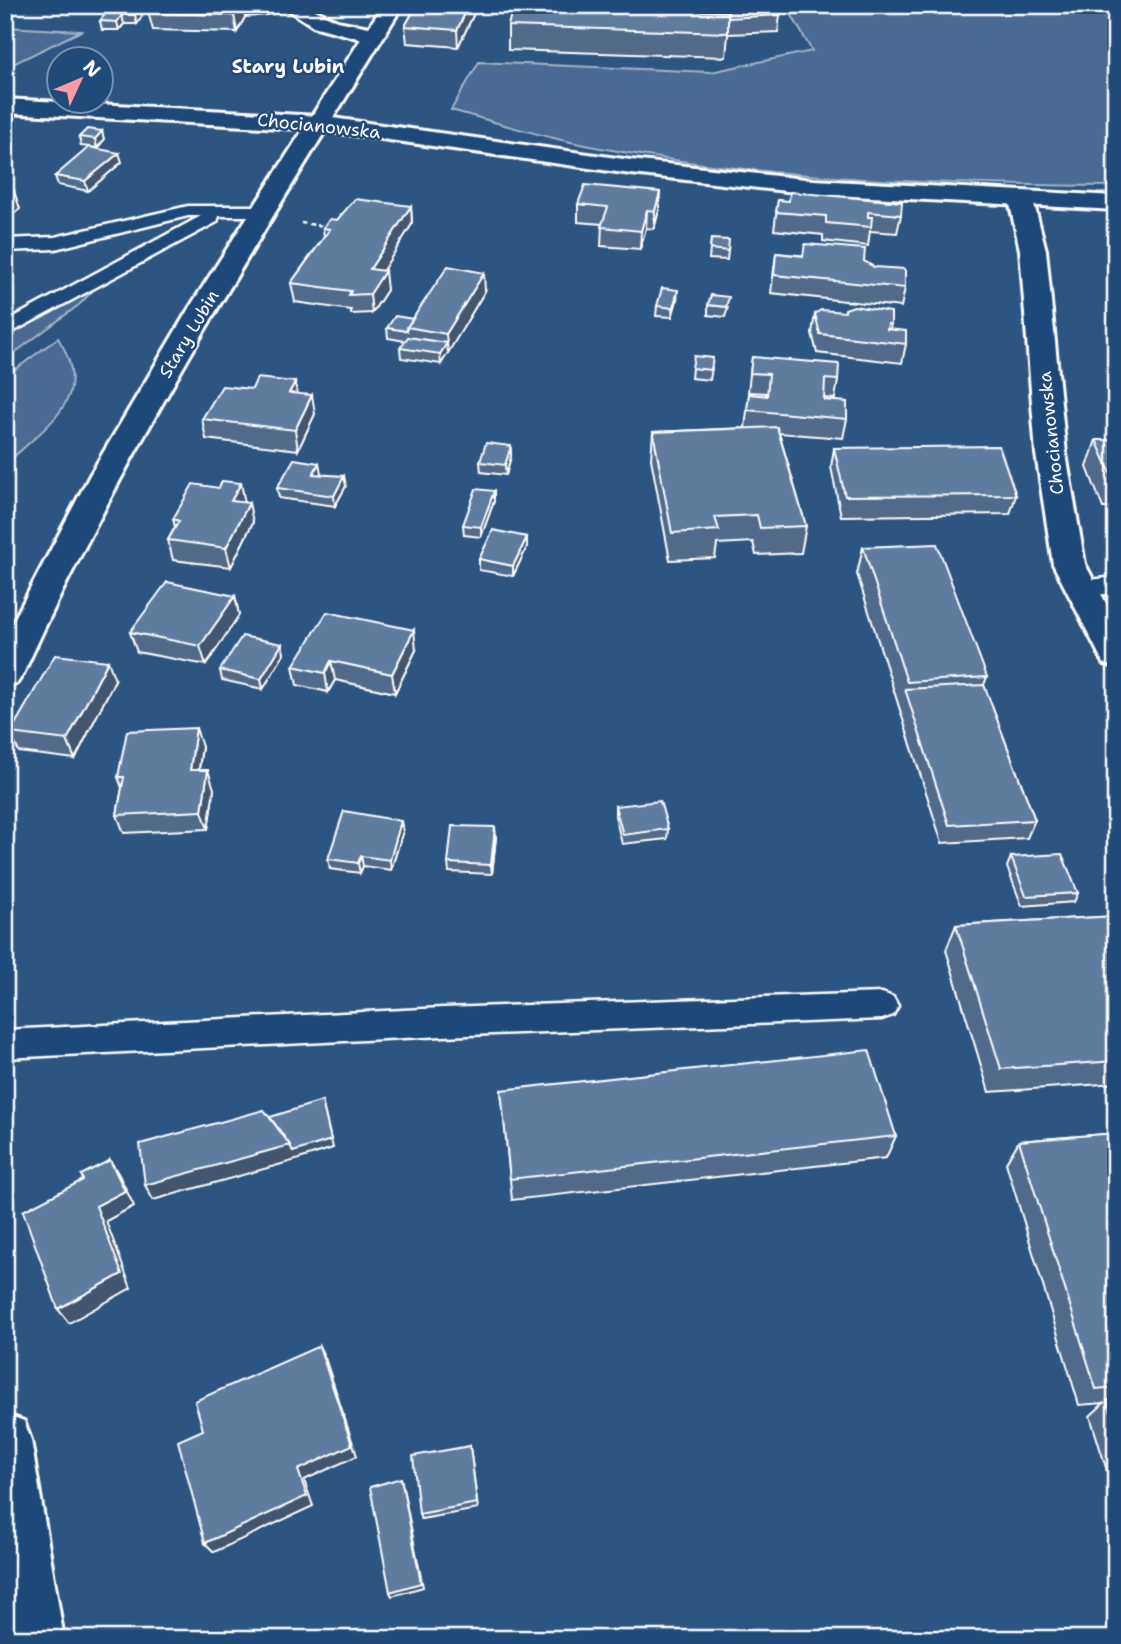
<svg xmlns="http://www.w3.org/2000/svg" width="1121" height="1644" font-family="'Shantell Sans',sans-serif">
<rect width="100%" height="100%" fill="#2c5582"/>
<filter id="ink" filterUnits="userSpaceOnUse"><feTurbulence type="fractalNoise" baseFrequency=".0143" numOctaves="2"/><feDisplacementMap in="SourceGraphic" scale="14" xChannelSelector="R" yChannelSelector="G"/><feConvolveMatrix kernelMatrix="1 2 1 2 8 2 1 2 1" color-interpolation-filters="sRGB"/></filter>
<g filter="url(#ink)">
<path fill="#486b92" stroke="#a4b5c8" stroke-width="2" d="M786 5H1116V186C936 185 751 179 575 143 533 134 492 121 451 110L479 62 711 72 812 51Z
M5 27 81 31 5 68Z
M97 286 80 304 5 360V337Z
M58 338C97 399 46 425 5 465V377Z"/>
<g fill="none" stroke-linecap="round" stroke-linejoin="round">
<g stroke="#fff" stroke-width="5">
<path id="lane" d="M295 5C284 14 219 21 208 11L215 7Z
M188 206H265L274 211 265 216H219L217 222 5 336V322L201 216H188L55 249 5 251V239L55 237Z
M1116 577V593L1081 596 1072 594 1069 588 1072 582Z
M882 993 893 997 898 1006 893 1015 882 1019 443 1036 5 1058V1030L443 1008Z"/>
</g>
<g stroke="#fff" stroke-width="6">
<path id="street" d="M281 5H305L337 21 369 27 383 5H403C268 224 130 440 23 674L17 683 5 686V637L90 475 188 310 361 39 313 26Z
M1021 193 1030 195 1033 200 1046 250 1066 454 1085 564 1116 622V667L1104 664 1053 564 1036 454 1020 250 1009 200 1012 195Z
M5 1414 24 1421 31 1440 64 1639H6Z"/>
</g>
<g stroke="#fff" stroke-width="6">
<path id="secondary" d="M5 99 318 116 631 160 814 180 1116 196V210L814 194 631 174 318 130 5 113Z"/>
</g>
<path stroke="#fff" stroke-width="2.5" stroke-dasharray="4.5 3.5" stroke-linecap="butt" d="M301 223 330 227"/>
<use href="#lane" fill="#1f4a7a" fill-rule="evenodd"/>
<use href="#street" fill="#1f4a7a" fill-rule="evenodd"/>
<use href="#secondary" fill="#1f4a7a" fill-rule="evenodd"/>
</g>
<path fill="#516b89" stroke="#fff" stroke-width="2" d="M149 5 245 17 237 32 153 30 147 8Z
M417 5H478L458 47 407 43 405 26Z
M720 5H774L780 15 778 32 728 34 726 57 508 50V26L721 11Z
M905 5H927V8H906Z
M111 6 142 16 137 24H124L119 30H102L100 21Z
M102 131 104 140 97 148 81 146 79 137Z
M122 162 88 191 58 185 55 176Z
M778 200 901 215 897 233 870 231 868 246 823 241V235L774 230Z
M578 204 659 210 654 229 646 228 640 249 601 246 602 224 578 222Z
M411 206 412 224 382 271 387 290 372 313 351 314V310L295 302 291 283 324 237 323 228 337 220Z
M711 239 728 251 727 260 709 259Z
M776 253 864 261 905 288 901 307 771 293Z
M485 291 441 364 401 358 400 348 405 341 388 338 387 328Z
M677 300 672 317 656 316 657 306Z
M708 305 728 307 725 317 708 315Z
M815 314 891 324 890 329 906 344 902 363 817 353 812 333Z
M752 357 838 380 835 399 824 398V400L847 419 843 438 779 433 806 526 801 553 756 555 753 542 717 544 715 558 670 560 651 459 653 432 745 428 749 394 766 396V393L748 392Z
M692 368H712L710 380 691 378Z
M297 394 315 414 298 450 206 439 202 419Z
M1096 440H1116V508H1103L1087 467Z
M834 448 1016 495 1010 514 841 516 831 467Z
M511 456 506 475 481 472 480 462Z
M321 473 320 474 346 486 335 506 279 498 277 488Z
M494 491V501L481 537 464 535 463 525Z
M245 503 253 522 231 567 173 560 168 540 175 527 173 519Z
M527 537V547L513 576 479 570V559Z
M863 547 987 677 984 685 1035 820 1027 838 942 843 857 574Z
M235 596 239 615 206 665 137 652 130 632Z
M282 644 284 654 263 689 222 680 220 670Z
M416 650 395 693 335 680 328 692 297 685 293 666Z
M115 680 75 759 19 752 10 733Z
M202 747 199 770 214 789 208 829 124 833 117 815 122 788 118 777Z
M615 806 668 829 667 839 622 844 615 816Z
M403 831 391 870 363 866 360 873 330 869 328 859Z
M496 837 492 874 449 872 448 863Z
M1011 857 1078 893 1074 902 1022 906 1007 867Z
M1116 916V1083L989 1092 946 950 956 925Z
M501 1090 896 1136 886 1158 512 1200Z
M1116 1133V1500L1090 1416 1104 1403 1079 1405 1006 1163 1019 1141Z
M470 1446 478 1509 421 1519 419 1514Z"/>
<path fill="#42576f" stroke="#fff" stroke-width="2" d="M239 5H243L245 17 237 32 234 15Z
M469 5H478L458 47 457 30Z
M140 7 142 16 137 24 135 15Z
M122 15 124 24 119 30 117 22Z
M102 131 104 140 97 148 95 139Z
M119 153 122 162 88 191 85 181Z
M14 191 20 209 5 221V198Z
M660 192 659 210 654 229 655 211Z
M411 206 412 224 372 288 370 269Z
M647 210 646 228 640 249 641 231Z
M385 271 387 290 372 313 370 294Z
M484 273 485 291 448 353 446 334Z
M678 290 677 300 672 317 673 308Z
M447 343 448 353 441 364 440 354Z
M295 382 298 401 289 393Z
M312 395 315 414 298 450 295 430Z
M511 446V456L506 475 505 465Z
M319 463 321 473 315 484 313 474Z
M344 476 346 486 335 506 334 496Z
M241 483 245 503 231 501Z
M494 491V501L481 537V527Z
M249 503 253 522 231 567 226 548Z
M527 537V547L513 576V566Z
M235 596 239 615 206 665 200 646Z
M414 630 416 650 395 693 392 674Z
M282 644 284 654 263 689 261 679Z
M108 661 115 680 75 759 67 740Z
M331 661 335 680 328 692 325 673Z
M196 728 202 747 196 789 190 770Z
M208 770 214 789 208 829 202 811Z
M401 821 403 831 391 870 390 860Z
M495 827 496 837 492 874 491 865Z
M361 856 363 866 360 873 358 863Z
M322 1101 333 1148 296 1160 153 1200 145 1185Z
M110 1160 119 1175 134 1206 106 1221 131 1288 69 1323 58 1309 96 1206Z
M319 1346 325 1358 357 1456 304 1480 313 1506 214 1552 205 1543 298 1470Z
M401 1478 423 1587 392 1596 390 1592Z"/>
<path fill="#5e7c9f" stroke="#fff" stroke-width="2" d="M149 5H239L234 15 150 13 153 8H147Z
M417 5H469L457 30 405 26Z
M513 5 728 12V33L508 26Z
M725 5H774L780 15 729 18Z
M111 6 140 7 135 15H122L117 22 100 21Z
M87 129 102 131 95 139 79 137Z
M89 147 119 153 85 181 55 176Z
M585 185 660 192 655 211 647 210 641 231 601 227 608 207 578 204Z
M5 189 14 191 5 198Z
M790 192 902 202 901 215 868 212V217H872L871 227 826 223V216L776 212 778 200 789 201Z
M355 199 411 206 370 269 385 271 370 294 349 295 351 291 291 283 330 229 323 228 330 219 337 220Z
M711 239 729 240 728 251 710 249Z
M805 244 865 249 864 261 874 267 905 269V288L774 275 776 253 803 256Z
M448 266 484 273 446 334 407 327Z
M662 288 678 290 673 308 657 306Z
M711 295 729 297 726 307 708 305Z
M854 306 891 312V324H888L887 329 906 331V344L820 334 815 314 821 310 845 312V309Z
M395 316 413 319 407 327V331L387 328Z
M408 337 447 343 440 354 400 348Z
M694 356 713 358 711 370 692 368Z
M752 357 839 364 838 380 825 379 824 400 847 402V419L747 410 749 394 767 396 769 374 750 373Z
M257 378 295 382 289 393 312 395 295 430 202 419 222 386 252 389Z
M777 427 806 526 760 528 757 515 715 517 719 530 672 533 653 432Z
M1096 440H1116V481H1114Z
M486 443 511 446 505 465 480 462Z
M999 446 1016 495 845 496 834 448Z
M294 459 319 463 313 474 344 476 334 496 277 488Z
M222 481 241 483 231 501 249 503 226 548 168 540 179 521 173 519 193 484 219 488Z
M476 489 494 491 481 527 463 525Z
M493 530 527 537 513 566 479 559Z
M937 544 987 677 907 682 863 547Z
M167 582 235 596 200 646 130 632Z
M327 612 414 630 392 674 331 661 325 673 293 666Z
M242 636 282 644 261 679 220 670Z
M55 655 108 661 67 740 10 733Z
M984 685 1035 820 949 825 905 689Z
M196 728 190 770H208L202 811 117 815 124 777H118L127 731Z
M660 801 668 829 623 835 615 806Z
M344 811 401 821 390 860 361 856 358 863 328 859Z
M452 826 495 827 491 865 448 863Z
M1062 854 1078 893 1026 896 1011 857Z
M1116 916V1061L1001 1069 956 925Z
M869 1050 896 1136 510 1179 501 1090Z
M322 1101 331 1140 293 1152 290 1145 270 1117Z
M264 1110 290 1145 145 1185 140 1144Z
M1116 1133V1387L1096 1389 1019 1141Z
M110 1160 125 1191 96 1206 122 1274 58 1309 23 1211 83 1180 81 1175Z
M319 1346 352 1445 298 1470 307 1496 205 1543 178 1441 203 1430 195 1401Z
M1116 1399V1427L1107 1400Z
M470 1446 477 1503 419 1514 413 1456Z
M401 1478 421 1583 390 1592 370 1487Z"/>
</g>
<g text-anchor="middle" stroke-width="5" stroke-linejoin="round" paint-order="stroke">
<g font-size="18" fill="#fff" stroke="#1f4a7a">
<text transform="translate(319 126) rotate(6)" y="6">Chocianowska</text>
<text transform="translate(189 334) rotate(-59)" y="6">Stary Lubin</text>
<text transform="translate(1051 433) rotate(-96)" y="6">Chocianowska</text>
</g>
<g font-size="19" font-weight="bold" fill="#fff" stroke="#1f4a7a">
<text x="288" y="73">Stary Lubin</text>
</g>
</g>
<rect width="1121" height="1644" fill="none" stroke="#1f4a7a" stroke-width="28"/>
<rect x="14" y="14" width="1093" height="1616" fill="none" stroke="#fff" stroke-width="2.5" filter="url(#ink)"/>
<g transform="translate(80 80) rotate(46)"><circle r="33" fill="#1f4a7a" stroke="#7992af" stroke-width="2"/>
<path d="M0-5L12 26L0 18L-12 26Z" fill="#ff9aa2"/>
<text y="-10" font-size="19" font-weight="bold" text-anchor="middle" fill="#ffffff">N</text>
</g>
</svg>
